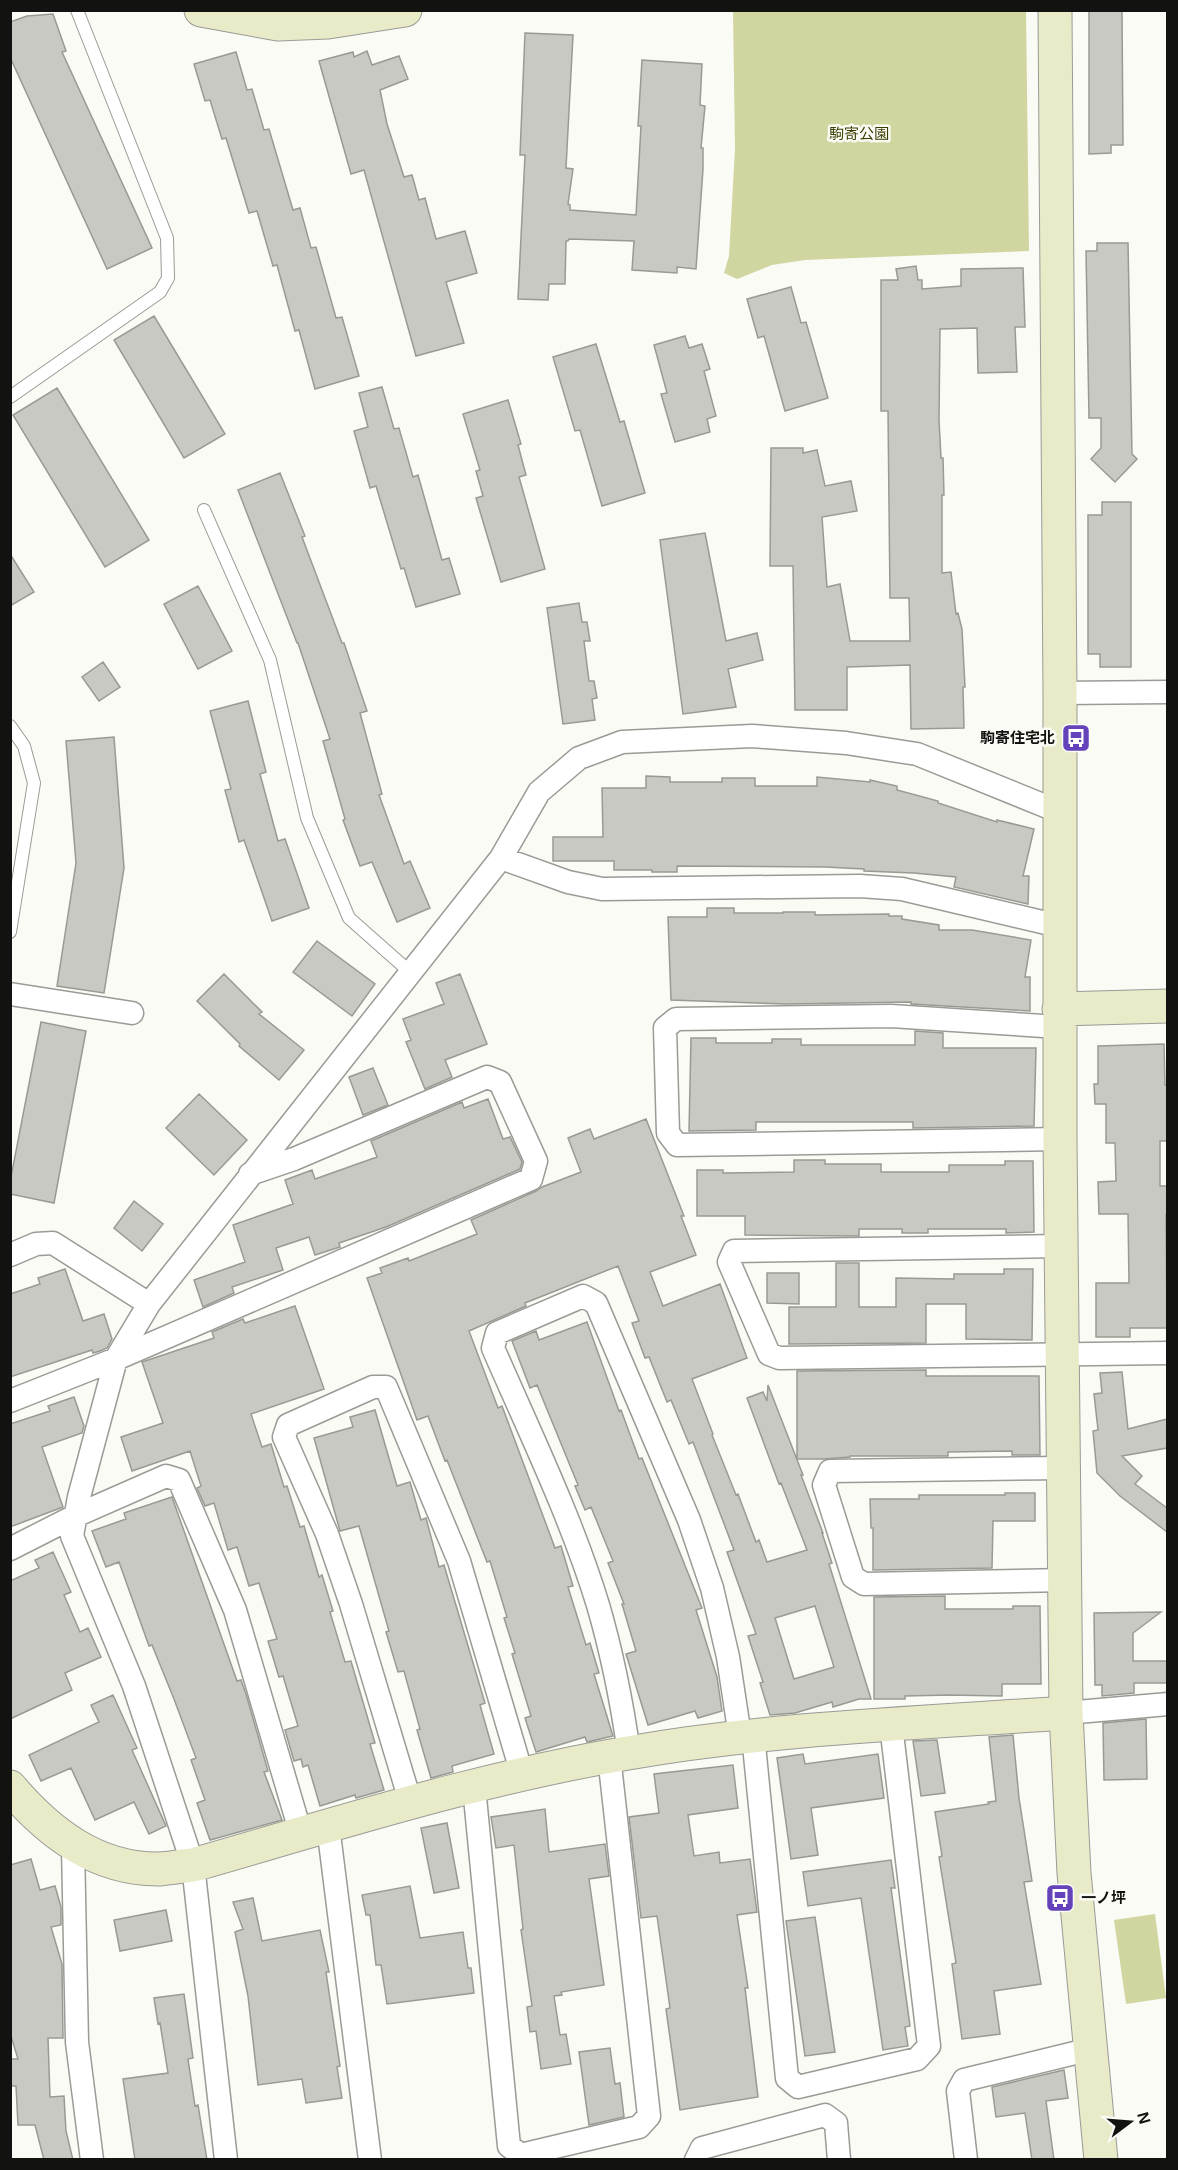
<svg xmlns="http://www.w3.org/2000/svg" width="1178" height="2170" font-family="Helvetica,'Noto Sans JP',sans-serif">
<rect width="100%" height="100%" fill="#fafbf5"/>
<path fill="#d1d5a0" d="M733 11H1026L1029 251 805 260 772 265 737 279 724 273 729 256 735 149Z
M1155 1914 1166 1998 1126 2004 1114 1920Z"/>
<path fill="#c8c9c3" stroke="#999a94" stroke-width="1.5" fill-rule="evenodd" d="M1089 10H1122L1123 145H1111V153L1089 154Z
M53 14 66 51 62 52 152 248 107 269 10 57V22L27 16Z
M525 33 573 35 566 168 573 169 568 204 570 205V210L636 215 641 126H638L642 60 702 64 700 105 705 106 701 148H703V169L696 269 677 267V273L632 270 634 241 569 239 568 241H566L565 284H549L548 300 518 299 525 155H520Z
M367 51 372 65 399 56 408 79 380 90 387 124 404 177 412 175 419 200 425 198 436 239 465 231 477 273 446 282 464 343 416 356 364 170 351 174 319 61 353 52 354 57Z
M236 52 247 90 252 89 264 130 269 129 293 210 300 208 311 248 316 247 336 318 342 317 359 376 315 389 299 330 295 331 277 265 273 266 257 211 249 213 226 138 222 139 210 100 205 101 194 64Z
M1097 243H1128L1132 454 1137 459 1115 482 1091 459 1101 448V418H1089L1086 251H1097Z
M916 266 918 280H922V289L961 286V269L1023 268 1025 327H1015L1017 372 978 373 977 328 940 329 939 420 941 458H943L944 495H942V573L951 572 956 614 958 613 962 629 965 687H963L964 728 911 729 910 665 847 667V710H795L793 566H770L771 448H803V453L817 450 825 486 851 481 857 511 822 517 827 587 840 584 850 641H910L909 598H890L888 411H881V280H898L896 269Z
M791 287 801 323 806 322 828 398 785 411 764 336 758 338 747 299Z
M154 316 225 434 184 458 114 340Z
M685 336 689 348 702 344 710 369 704 371 716 416 707 419 710 432 675 442 661 394 667 393 654 345Z
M596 344 620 422 624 421 645 493 602 506 580 430 575 431 553 357Z
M382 387 394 429 399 428 413 477 418 475 442 560 449 558 460 594 416 607 404 568 401 569 376 486 370 488 354 431 368 427 359 393Z
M57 388 149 540 105 567 13 415Z
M508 400 521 444 518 445 526 475 519 477 545 569 501 582 476 498 483 496 476 471 480 470 463 414Z
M280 473 305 536 302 537 342 643H344L367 711 360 713 382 794 379 795 404 864 410 861 430 908 397 922 372 862 360 866 343 820 345 819 323 741 330 739 298 643H297L238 490Z
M1102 502H1131V667H1100V654H1088V515H1102Z
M705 533 726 641 757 633 763 660 728 669 736 707 683 714 660 540Z
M10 554 34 592 10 606Z
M198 586 232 651 198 669 164 604Z
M579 603 582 622H587L590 641H584L589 681H594L597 698 592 699 595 720 563 724 547 608Z
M103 662 120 687 99 701 82 677Z
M248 701 266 772 260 774 278 841 285 839 309 908 272 921 244 840 239 842 225 790 231 789 210 711Z
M114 737 124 868 104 993 57 986 76 863 66 741Z
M646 776 670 777V782H722V778H755V786H817V777L870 782V780L897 786V790L938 801V803L997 822V820L1034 829 1023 876H1029L1028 904 954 887 956 877 914 873 864 871V869L825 867 677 866V872H652V870H614V861H553V837H603L602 788H646Z
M707 908H734V913H783V912H815V915L889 914V916H902V919L939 925V930H972L1031 940 1025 977H1030V1011L911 1004V1002L787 1004 671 1000 668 917H707Z
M317 941 375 984 352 1016 293 972Z
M224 974 262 1012 259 1014 304 1050 279 1080 239 1046 240 1044 197 1001Z
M460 974 487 1044 445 1060 452 1077 425 1089 406 1042 411 1040 403 1019 444 1004 436 983Z
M41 1022 86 1031 54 1203 10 1194V1182Z
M915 1031 943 1033V1048H1036L1034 1126 913 1128V1122H756V1130L689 1131 691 1038H716V1043H772V1039H801V1045H915Z
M1164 1044 1165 1085H1167V1141H1160V1186H1167V1215H1166L1167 1328H1130V1337H1096V1283H1129L1128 1214H1099L1098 1182 1116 1181 1115 1143H1106V1104H1095L1094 1084H1098V1046Z
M373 1068 388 1105 363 1115 349 1077Z
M199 1094 247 1140 214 1175 166 1128Z
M488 1099 503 1139 510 1137 522 1162 520 1169 386 1227 339 1243 340 1247 315 1255 309 1237 276 1248 283 1270 232 1287 234 1293 203 1307 194 1280 245 1262 233 1225 293 1204 285 1180 312 1170 315 1179 377 1157 371 1141 462 1102 464 1108Z
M646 1119 684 1216H681L696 1255 650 1272 663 1306 720 1284 747 1358 692 1379 713 1434 712 1435 736 1495 738 1494 756 1542 759 1540 767 1562 807 1550 781 1483 779 1484 747 1398 763 1392 767 1401 768 1385 803 1475H801L823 1533H822L832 1563 829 1564 871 1699H859L833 1707 832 1702 795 1713 770 1715 760 1683 763 1682 748 1636 756 1634 727 1552 734 1550 693 1442 689 1444 671 1400 667 1402 649 1357 645 1358 632 1323 639 1321 618 1266 525 1303 526 1306 469 1331 498 1408 502 1406 555 1548 561 1546 573 1586 568 1587 586 1645 590 1643 599 1673 594 1674 613 1736 587 1742 585 1737 536 1752 525 1718 531 1716 512 1654 515 1653 504 1618 507 1617 490 1561 487 1562 447 1460 445 1461 428 1416 417 1420 367 1278 382 1273 380 1268 408 1258 409 1261 477 1234 471 1220 536 1191 542 1187 581 1172 568 1138 590 1129 594 1139ZM815 1606 834 1667 794 1679 775 1618Z
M794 1160H825V1164H881V1172H949V1165H1005V1161H1033L1034 1232 1006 1233V1229H928V1233H902V1229H859V1236L745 1235V1216H697V1170H723V1173L794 1172Z
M134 1201 163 1224 142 1251 114 1228Z
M836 1263H859V1307H896V1278L954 1279V1274H1004V1269H1033L1032 1340 966 1339V1304H926V1343L789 1344V1307H836Z
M65 1269 83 1321 104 1314 112 1339 107 1348 100 1351 93 1353 92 1350 10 1377V1294L40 1284 38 1278Z
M767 1273H799V1304L767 1303Z
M295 1306 324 1389 251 1414 262 1447 271 1444 284 1487 287 1486 300 1527 304 1526 319 1577 322 1575 333 1611 330 1612 345 1662 351 1661 375 1743 370 1744 384 1790 356 1798 355 1795 320 1806 308 1765 303 1767 301 1759 294 1761 285 1730 298 1726 283 1676 279 1677 268 1641 277 1639 259 1583 249 1586 237 1547 228 1550 214 1503 205 1506 197 1488 201 1486 190 1451 132 1471 121 1437 163 1423 142 1362 214 1338 212 1332 243 1319 245 1323Z
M587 1322 619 1411 621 1410 639 1459 642 1458 702 1608 696 1610 717 1677 722 1711 698 1718 695 1711 648 1725 626 1654 636 1651 622 1604H624L608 1563 613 1561 591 1507 585 1510 575 1486 578 1485 537 1385 530 1388 512 1341 536 1331 539 1340Z
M926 1370V1376H1039L1040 1455H1012V1451L948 1452V1456H850V1457L824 1459H797V1371Z
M1122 1372 1128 1429 1167 1419V1448L1122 1456 1142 1476 1135 1484 1167 1508V1532L1120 1496 1097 1473 1093 1431 1098 1430 1094 1394 1102 1393 1100 1373Z
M74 1397 84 1426 82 1433 42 1447 63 1507 10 1527V1424L50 1411 48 1406Z
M375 1410 397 1486 410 1482 421 1520 426 1518 439 1567 444 1565 485 1703 480 1705 494 1754 452 1766 453 1772 431 1778 417 1730 420 1729 404 1671 398 1672 386 1632 389 1631 359 1526 340 1531 314 1438 353 1427 350 1417Z
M1005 1493H1035V1521H993L992 1568 873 1570V1528H871L870 1499H919V1495H1005Z
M172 1497 237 1681 241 1680 246 1694 268 1771 264 1772 282 1820 210 1840 197 1803 205 1800 191 1760 196 1758 174 1699 152 1645 149 1646 119 1562 106 1567 92 1531 126 1519 124 1513Z
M53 1552 71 1592 64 1595 80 1632 88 1628 101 1657 65 1673 72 1690 10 1719V1581L39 1568 35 1560Z
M945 1596V1609H1013V1606H1040L1041 1684H1002V1696L949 1695 905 1696V1699H874V1597Z
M1161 1612 1133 1633V1661H1167V1683H1134V1693L1102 1696V1685H1095L1094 1613Z
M113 1695 137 1748 132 1750 166 1826 149 1834 134 1802 95 1820 71 1768 41 1781 29 1755 99 1722 91 1705Z
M1146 1719 1147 1779 1104 1780 1103 1723Z
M1013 1735 1019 1798 1032 1881 1024 1882 1041 1984 994 1991 1000 2034 962 2039 952 1964 956 1963 939 1857 942 1856 935 1812 989 1804 988 1802 996 1801 989 1737Z
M937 1740 945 1793 921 1796 913 1741Z
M803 1754 805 1764 878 1754 884 1798 811 1808 818 1855 791 1859 777 1758Z
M733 1765 738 1808 688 1815 694 1856 719 1852 720 1863 750 1859 757 1912 737 1915 748 1988H745L758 2097 680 2110 666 2009 670 2008 657 1916 641 1918 629 1817 659 1813 654 1774Z
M545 1809 549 1852 605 1844 609 1876 589 1879 604 1985 561 1992 562 1995 554 1996 560 2035 566 2034 571 2064 541 2069 536 2031 530 2032 527 2007 532 2006 521 1930 523 1929 514 1845 496 1848 491 1817Z
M447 1823 459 1888 434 1893 421 1828Z
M31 1859 40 1890 55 1886 61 1907V1925L51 1927 62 1964 63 2038H48L50 2097 64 2096 66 2131 73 2160H44L35 2125H18L16 2086H10V2059H18L10 2033V1865Z
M891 1860 895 1888H891L910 2026 905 2027 908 2046 883 2050 861 1898 808 1906 803 1872Z
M410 1886 420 1938 463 1932 468 1968H471L474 1993 387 2004 381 1965H376L370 1915H366L362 1895Z
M253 1898 262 1941 320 1930 329 1972H326L340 2066 337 2067 342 2098 306 2103 302 2079 258 2085 248 1996 235 1932 243 1929 233 1902Z
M166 1910 172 1941 120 1951 114 1920Z
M815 1917 835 2052 805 2056 786 1921Z
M184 1994 193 2058 188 2059 195 2106 198 2105 207 2160H135L123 2079 168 2073 160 2023 158 2024 154 1998Z
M610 2048 615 2084 620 2083 624 2117 589 2125 579 2052Z
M1064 2070 1068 2098 1046 2101 1054 2160H1032L1025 2113 996 2117 992 2087Z"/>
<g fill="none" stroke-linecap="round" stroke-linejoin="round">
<g stroke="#9a9b96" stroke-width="14">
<path id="lane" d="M10 397 160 292 168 278 167 238 77 10
M204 510 270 660 307 818 349 918 410 972
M10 726 24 746 34 783 10 932"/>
</g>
<g stroke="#9a9b96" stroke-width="25">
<path id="street" d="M1060 693 1168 692
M501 858 568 882 602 889 860 886 902 889 1059 926
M10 994 132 1013
M1059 1027 891 1016 676 1019 665 1028 668 1133 677 1145 1060 1139
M1061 1246 734 1251 729 1262 769 1354 779 1358 1168 1353
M10 1255 36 1244 53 1243 149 1304
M10 1401 116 1359 531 1179 536 1161 500 1082 487 1077 294 1159 250 1174
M1063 1468 830 1471 824 1485 853 1577 864 1584 1066 1580
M10 1549 75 1516 166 1476 179 1480 235 1610 301 1834
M1066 1713 1168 1704
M753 1735 787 2078 798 2087 917 2059 929 2046 891 1725
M629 1753C622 1703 612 1653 598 1605 571 1517 530 1433 493 1348L497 1333 583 1296 596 1303 689 1520 712 1588 728 1657 740 1736
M474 1787 509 2146 521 2155 639 2127 649 2116 609 1756
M411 1804 351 1604 327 1534 284 1437 288 1425 373 1387H386L459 1561 522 1774
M328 1826 370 2160
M73 1846 77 2042 92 2160
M226 2160 193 1865 134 1686 72 1536 79 1497 116 1359 149 1304 501 858 539 792 579 758 622 742 752 736 846 743 917 754 1060 812
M696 2160 702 2148 825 2115 836 2123 839 2160
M966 2160 958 2091 964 2080 1091 2049"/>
</g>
<g stroke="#9a9b96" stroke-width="35">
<path id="secondary" d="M201 10 278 24 328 22 405 10
M1055 10 1060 693V1139L1066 1713 1074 1873 1101 2160
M1059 1009 1168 1006
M10 1787C49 1833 97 1870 160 1869 171 1868 182 1866 193 1865 336 1824 480 1778 628 1753 772 1728 920 1723 1066 1713"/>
</g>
<use href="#lane" stroke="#fff" stroke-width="12"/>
<use href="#street" stroke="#fff" stroke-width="22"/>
<use href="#secondary" stroke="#e8eac8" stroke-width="33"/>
</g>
<defs>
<g id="bus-square" transform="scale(1.5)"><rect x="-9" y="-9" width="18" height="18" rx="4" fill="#6342ba" stroke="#fafbf5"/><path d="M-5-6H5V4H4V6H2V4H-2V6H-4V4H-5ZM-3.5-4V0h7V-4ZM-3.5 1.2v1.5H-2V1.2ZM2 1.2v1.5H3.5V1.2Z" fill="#fff"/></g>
</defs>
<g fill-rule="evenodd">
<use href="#bus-square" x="1076" y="738"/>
<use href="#bus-square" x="1060" y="1898"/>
</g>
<g text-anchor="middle" stroke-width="5" stroke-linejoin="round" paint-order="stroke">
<g font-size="15" fill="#3c3d00" stroke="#fafbf5">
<text x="859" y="139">駒寄公園</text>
</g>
<g font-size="15" font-weight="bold" fill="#121311" stroke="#fafbf5" text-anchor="end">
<text x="1055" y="743">駒寄住宅北</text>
<text x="1081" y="1903" text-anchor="start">一ノ坪</text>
</g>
</g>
<rect width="1178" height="2170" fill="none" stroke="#121311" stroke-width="24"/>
<g transform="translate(1130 2122) rotate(74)" stroke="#fafbf5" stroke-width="4.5" paint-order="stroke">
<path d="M0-4.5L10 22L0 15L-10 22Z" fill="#121311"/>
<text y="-9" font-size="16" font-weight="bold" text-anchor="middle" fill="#121311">N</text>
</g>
</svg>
